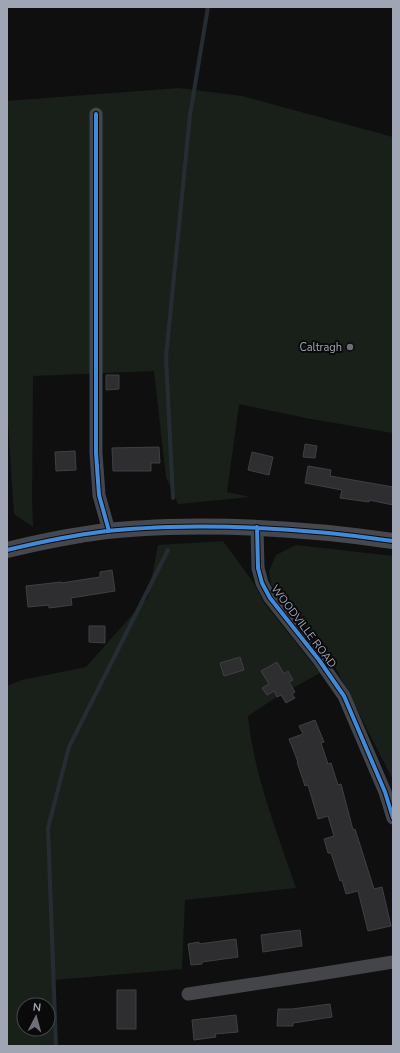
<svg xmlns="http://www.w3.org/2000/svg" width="400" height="1053" font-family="'Nunito Sans',sans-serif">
<rect width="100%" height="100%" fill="#0f0f10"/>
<path fill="#19201a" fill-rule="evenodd" d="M179 88 242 96 393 137V433L311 419 239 404 227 492 250 497 178 504 166 477 154 371 33 376 32 498 33 527 14 514 7 407V101Z
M223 541 253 582 265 604 320 673 275 698 248 716C254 776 277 832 296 888L185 900 182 969 54 980 56 1046H7V686L22 680 86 667 148 597 158 545ZM24 1005H48V1029H24Z
M296 545 393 556V777L392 778 329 655 271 585 269 571 276 555Z"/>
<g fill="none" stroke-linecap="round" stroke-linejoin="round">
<path stroke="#252d33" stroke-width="4" d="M173 498 166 357 190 115 208 7
M56 1046 48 828 69 747 168 550"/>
</g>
<path fill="#2e2e31" stroke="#3e4044" d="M106 375H119V389L106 390Z
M305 444 317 446 315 458 303 457Z
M159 447 160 463H151V471H113L112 448Z
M75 451 76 470 56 471 55 452Z
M252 452 273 457 269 475 248 470Z
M308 466 331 470 330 476 393 487V505L369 500V502L340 498 342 490 305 483Z
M112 570 115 591 71 598 72 605 49 608V605L28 607 26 586 61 582V583L100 577V572Z
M89 626H105V643L89 642Z
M240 657 244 670 224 676 220 663Z
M277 662 284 674 288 671 293 680 289 682 295 692 292 694 295 698 286 703 281 695 277 697 274 691 267 695 262 688 269 684 261 671Z
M315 720 324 742 321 743 328 764 331 763 338 785 341 784 353 830 355 829 374 889 382 887 391 926 368 931 358 891 346 894 342 880 340 881 331 853H328L324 839 334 836 328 816 318 819 308 785 305 786 297 762H298L289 739 303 734 299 726Z
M300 930 302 946 263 952 261 935Z
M236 939 238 957 202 962V964L191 965 188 944 199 942V944Z
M117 990H136V1029H117Z
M330 1004 332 1017 293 1023V1026H277L278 1009H292Z
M236 1015 238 1032 215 1034 216 1037 194 1040 192 1020Z"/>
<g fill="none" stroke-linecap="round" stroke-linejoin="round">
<path stroke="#444549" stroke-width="13" d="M96 114V453L99 495 109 531
M257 527 258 568 262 583 270 598 319 660 344 696 385 792 393 818
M188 994 313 975 393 962"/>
<path stroke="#46484b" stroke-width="16" d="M7 550C36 543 64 537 93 533 118 529 144 528 169 527 244 525 318 530 393 541"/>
<g stroke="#0a0a0b" stroke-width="6">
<path id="cycleway" d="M96 114V453L99 495 109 531
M257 527 258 568 262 583 270 598 319 660 344 696 385 792 393 818
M7 550C36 543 64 537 93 533 118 529 144 528 169 527 244 525 318 530 393 541"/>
</g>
<use href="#cycleway" stroke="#408adc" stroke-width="4"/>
</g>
<circle fill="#6d7079" stroke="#0a0a0b" stroke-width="1.5" cx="350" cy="347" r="4"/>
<g text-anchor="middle" stroke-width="4" stroke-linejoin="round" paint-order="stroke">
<g font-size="11" fill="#9fa5b2" stroke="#0a0a0b" text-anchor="end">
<text x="342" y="351">Caltragh</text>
</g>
<g font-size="11" fill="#9fa5b2" stroke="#0a0a0b">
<text transform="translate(304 626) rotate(53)" y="4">WOODVILLE ROAD</text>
</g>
</g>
<rect width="400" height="1053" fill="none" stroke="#9fa5b2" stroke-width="16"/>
<g transform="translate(36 1017) rotate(6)"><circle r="19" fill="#0a0a0b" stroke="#46484e"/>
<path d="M0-3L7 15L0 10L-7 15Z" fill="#6d7079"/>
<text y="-6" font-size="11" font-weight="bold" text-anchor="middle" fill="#9fa5b2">N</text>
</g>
</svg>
